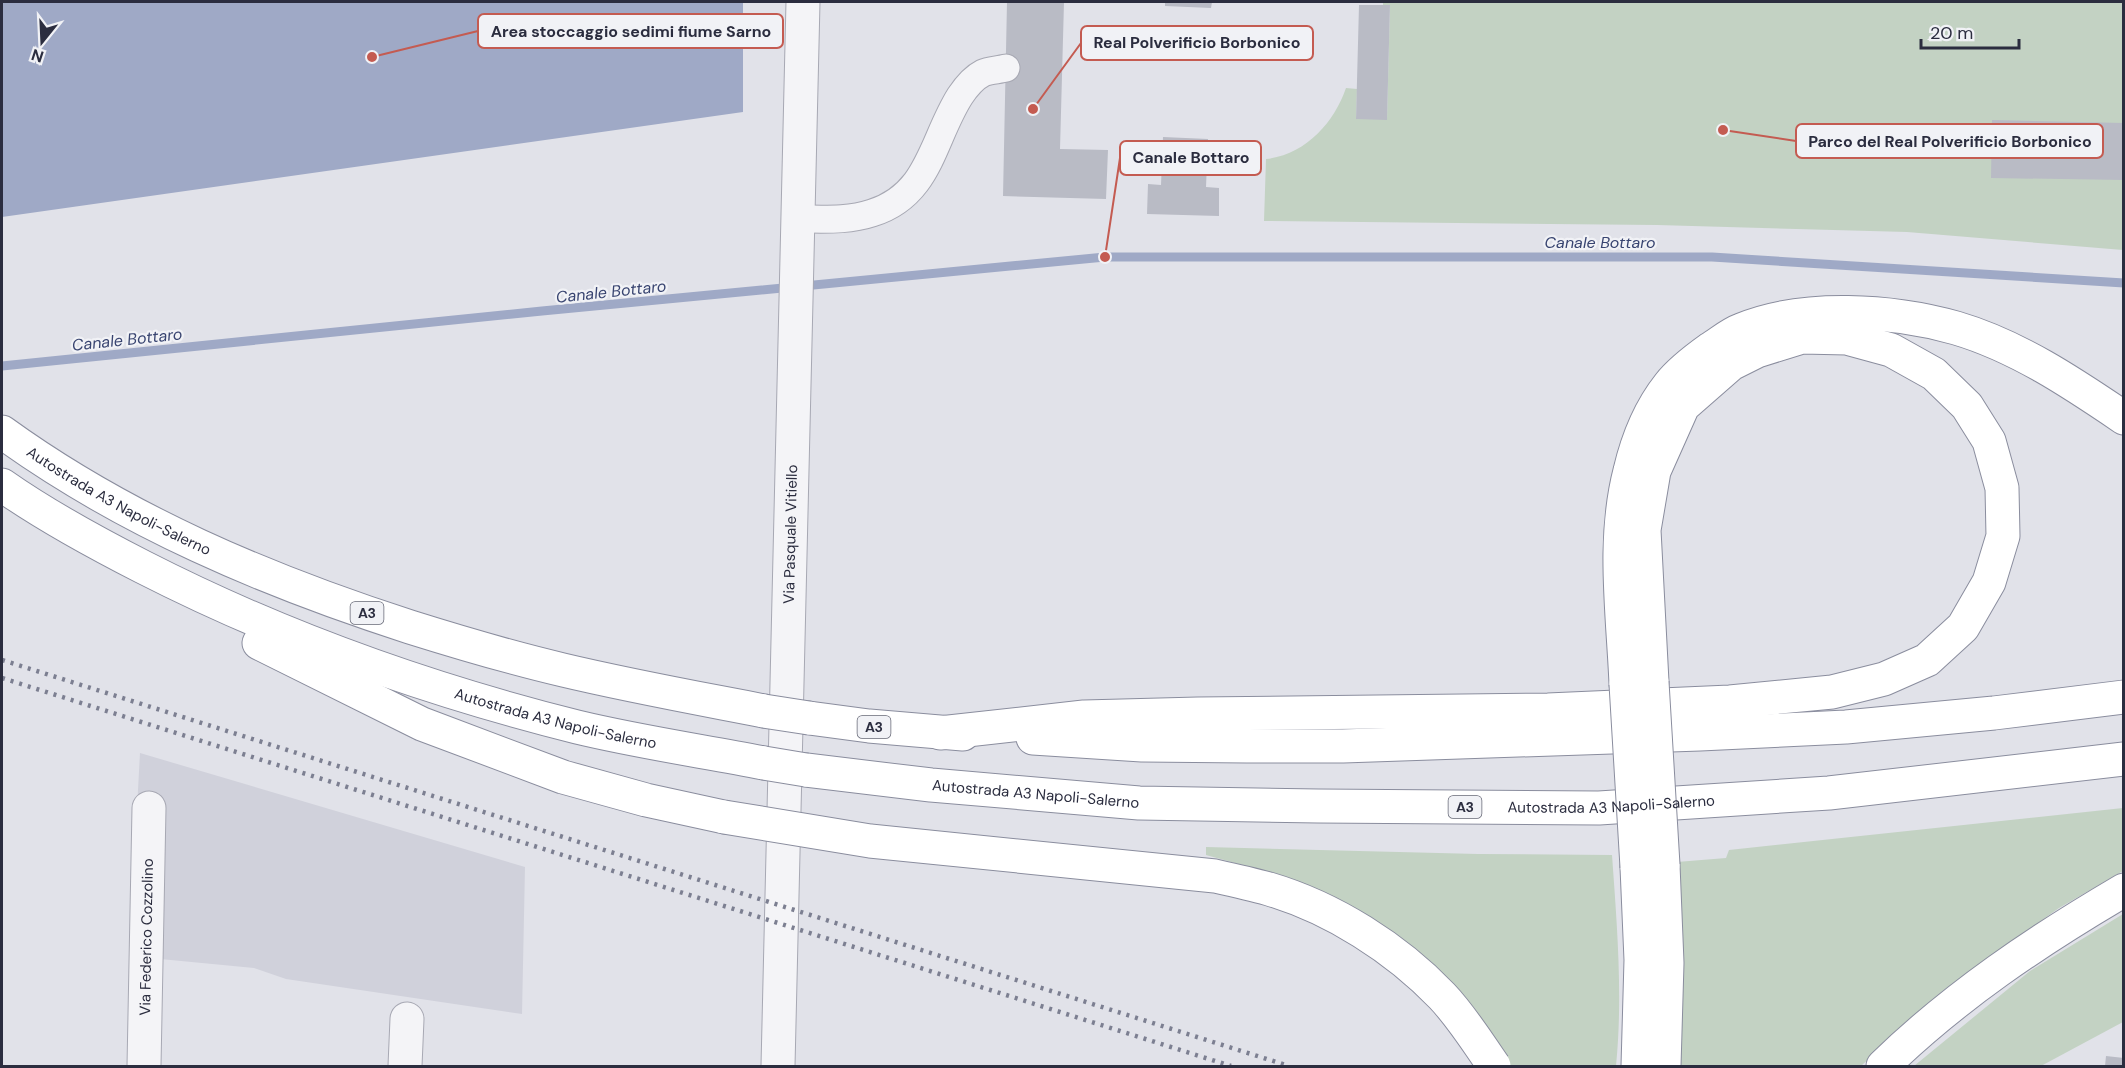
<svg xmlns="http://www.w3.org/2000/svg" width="2125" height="1068" font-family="'DM Sans',sans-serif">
<rect width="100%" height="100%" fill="#e1e2e9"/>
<path fill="#d0d1db" d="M140 753 525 867 522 1014 286 979 254 968 129 956Z"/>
<path fill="#c3d2c3" d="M1383 2H2123V250L1907 232 1657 225 1264 221 1266 159C1305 155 1334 123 1346 88L1357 89 1356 119H1387L1390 5H1383Z
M2123 808V871L2059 908 1945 989 1861 1066H1676L1677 862 1726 858 1729 850Z
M1206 847 1478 854 1612 855C1617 925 1623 996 1616 1066H1510L1308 886 1235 863 1206 855Z
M2123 914V1022L2041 1066H1914L2030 971Z"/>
<path fill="#9fa9c6" d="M2 2H743V112L2 217Z"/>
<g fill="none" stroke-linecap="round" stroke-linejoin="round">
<path stroke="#9fa9c6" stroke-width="9" d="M2 366 542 311 1105 257H1712L2124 283"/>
</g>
<path fill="#b9bbc5" d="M1007 2H1064L1060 149 1108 150 1106 199 1003 196Z
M1165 2H1212L1211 8 1165 6Z
M1359 5H1390L1387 120 1356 119Z
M1992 120 2124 123V180L1991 178Z
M1163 137 1208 139 1206 187 1219 188V216L1147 214 1148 184 1161 185Z
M2106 1056 2124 1058V1066H2105Z"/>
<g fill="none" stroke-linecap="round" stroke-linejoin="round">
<g stroke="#a7a8b3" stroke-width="29">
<path id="pedestrian" d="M798 219C823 219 848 221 872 213 930 195 932 140 960 96 966 87 973 78 983 73 989 70 999 70 1006 68"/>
</g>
<g stroke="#a7a8b3" stroke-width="35">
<g id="minor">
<path id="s1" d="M144 1066 149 808"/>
<path d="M405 1066 407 1019"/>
</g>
</g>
<g stroke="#a7a8b3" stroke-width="35">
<g id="tertiary">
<path id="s2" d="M778 1066 803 2"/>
</g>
</g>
<g stroke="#8a8d9e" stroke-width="35">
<g id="motorway">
<path id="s3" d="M2 432C125 521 267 581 410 627 461 643 512 658 563 670 630 686 697 698 764 711"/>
<path id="s4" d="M2 485C46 516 94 542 143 567 282 638 425 689 577 727 639 742 702 751 764 763"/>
<path d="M259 643 422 724 563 777 646 800 724 817"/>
<path d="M1626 684C1623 613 1612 540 1630 471 1637 441 1650 409 1669 385 1680 371 1696 359 1710 349 1720 343 1730 334 1741 330 1804 304 1892 310 1956 328 2017 346 2071 382 2124 418"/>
<path d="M809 718 869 726 963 734"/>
<path d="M940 733 1084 717 1198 714 1548 710 1730 702 1832 692 1884 679 1927 660 1963 627 1989 582 2003 536 2002 488 1989 441 1967 406 1934 374 1891 350 1847 338 1802 337 1757 351 1731 364 1683 406 1654 471 1644 530 1652 682"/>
<path d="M1033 738 1142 745 1247 746H1343L1700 734 1846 727 1994 713 2124 697"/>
<path id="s5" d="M806 770 931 785 1139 803 1318 806 1599 808 1829 793 2124 759"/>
<path d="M1663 865 1667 963 1664 1066"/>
<path d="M1637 867 1641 960 1638 1066"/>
<path d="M1883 1066C1955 996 2037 941 2124 890"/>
</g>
</g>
<use href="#pedestrian" stroke="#f4f4f7" stroke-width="27"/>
<use href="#minor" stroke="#f4f4f7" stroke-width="33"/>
<use href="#tertiary" stroke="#f4f4f7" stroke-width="33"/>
<use href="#motorway" stroke="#fff" stroke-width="33"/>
<path stroke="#7c7f91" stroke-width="4.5" stroke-dasharray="3 6" stroke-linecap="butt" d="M2 660 1289 1066
M2 678 1231 1066"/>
<g stroke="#8a8d9e" stroke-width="35" stroke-linecap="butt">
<path id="motorway-bridge" d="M1652 682 1663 865
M1626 684 1637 867
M764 711 809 718
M764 763 806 770
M724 817 870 841 1215 876C1233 880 1251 884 1269 889 1333 908 1396 948 1442 996 1462 1017 1478 1043 1494 1066"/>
</g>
<use href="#motorway-bridge" stroke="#fff" stroke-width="33"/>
</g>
<g text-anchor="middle" stroke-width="4.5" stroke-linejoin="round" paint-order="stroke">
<g fill="#f1f2f6" stroke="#666876" stroke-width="1.5">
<rect x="350.5" y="602" width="33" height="22" rx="4.5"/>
<rect x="857.5" y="716" width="33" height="22" rx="4.5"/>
<rect x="1448.5" y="796" width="33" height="22" rx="4.5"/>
</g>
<g font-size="14" font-weight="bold" fill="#2b2d3f">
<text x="367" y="618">A3</text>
<text x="874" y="732">A3</text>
<text x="1465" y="812">A3</text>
</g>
<g font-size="15" fill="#2b2d3f" stroke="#f1f2f6">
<text dy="5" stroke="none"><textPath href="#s3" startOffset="136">Autostrada A3 Napoli-Salerno</textPath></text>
<text dy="5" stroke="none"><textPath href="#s2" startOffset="532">Via Pasquale Vitiello</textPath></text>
<text dy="5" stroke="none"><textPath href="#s4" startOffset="604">Autostrada A3 Napoli-Salerno</textPath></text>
<text dy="5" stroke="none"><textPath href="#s5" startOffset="231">Autostrada A3 Napoli-Salerno</textPath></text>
<text dy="5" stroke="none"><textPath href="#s5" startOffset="807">Autostrada A3 Napoli-Salerno</textPath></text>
<text dy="5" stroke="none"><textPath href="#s1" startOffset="129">Via Federico Cozzolino</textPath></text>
</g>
<g font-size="16" font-style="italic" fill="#384470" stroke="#f1f2f6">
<text x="1600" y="248">Canale Bottaro</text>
<text transform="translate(611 291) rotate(-6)" y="6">Canale Bottaro</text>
<text transform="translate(127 339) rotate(-6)" y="6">Canale Bottaro</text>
</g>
</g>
<path fill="none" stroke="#c45b51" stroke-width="2" d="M372 57L478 31M1033 109L1081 43M1723 130L1796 141M1105 257L1120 158"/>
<g fill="#c45b51" stroke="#f1f2f6" stroke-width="2">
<circle cx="372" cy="57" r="6"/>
<circle cx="1033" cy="109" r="6"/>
<circle cx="1723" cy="130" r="6"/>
<circle cx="1105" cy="257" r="6"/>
</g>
<g fill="#f1f2f6" stroke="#c45b51" stroke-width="2">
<rect x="478" y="14" width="305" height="34" rx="6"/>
<rect x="1081" y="26" width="232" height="34" rx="6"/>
<rect x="1796" y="124" width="307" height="34" rx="6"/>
<rect x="1120" y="141" width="141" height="34" rx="6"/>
</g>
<g font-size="16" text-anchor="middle" font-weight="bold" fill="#2b2d3f">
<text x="631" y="37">Area stoccaggio sedimi fiume Sarno</text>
<text x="1197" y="48">Real Polverificio Borbonico</text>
<text x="1950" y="147">Parco del Real Polverificio Borbonico</text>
<text x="1191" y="163">Canale Bottaro</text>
</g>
<rect width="2125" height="1068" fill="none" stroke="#2b2d3f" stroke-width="6"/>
<g transform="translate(42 42) rotate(198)" stroke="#f1f2f6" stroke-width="4.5" paint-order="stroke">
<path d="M0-4.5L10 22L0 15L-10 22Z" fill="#2b2d3f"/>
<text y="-9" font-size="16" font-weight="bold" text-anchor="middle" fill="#2b2d3f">N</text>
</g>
<path d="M1921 39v9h98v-9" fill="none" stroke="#2b2d3f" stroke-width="3"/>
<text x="1930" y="39" font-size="18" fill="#2b2d3f" stroke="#f1f2f6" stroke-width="4.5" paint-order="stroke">20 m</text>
</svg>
